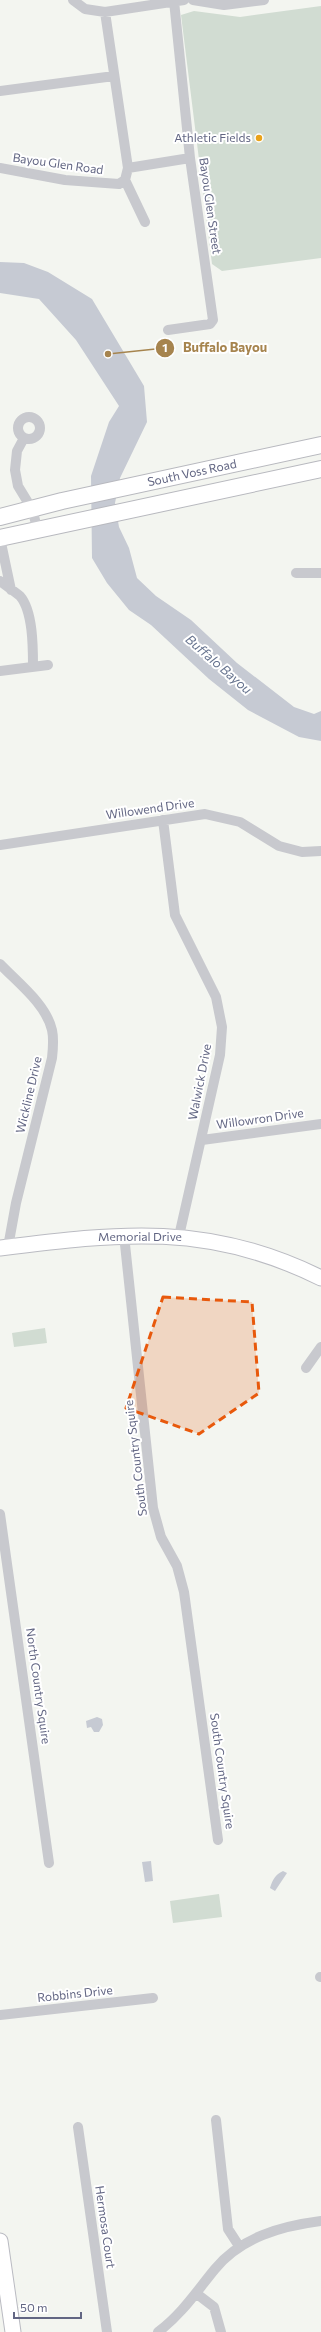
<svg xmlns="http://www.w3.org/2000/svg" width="321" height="2332" font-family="Commissioner,sans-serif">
<rect width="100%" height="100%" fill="#f3f5f0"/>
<path fill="#d1dcd2" d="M321 6V258L222 271 212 264 181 15 194 11 240 17Z
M45 1328 47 1343 14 1347 12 1333Z
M219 1894 222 1917 173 1923 170 1901Z"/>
<path fill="#c6cad3" d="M0 262 24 263 48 272 92 299 144 386 147 422 120 478 115 503 119 527 129 548 137 578 156 596 191 620 237 663 294 707 314 714 321 711V741L299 737 248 710 209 679 151 625 129 610 107 583 92 558 91 476 109 422 119 406 76 340 39 299 0 293Z
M97 1717 102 1719 103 1725 99 1732H94L91 1727 87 1728 86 1721Z
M151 1861 153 1881 145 1882 142 1862Z
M283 1871 287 1873 275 1891 270 1888C273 1879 275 1875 283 1871Z"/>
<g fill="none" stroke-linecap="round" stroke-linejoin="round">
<g stroke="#babbc2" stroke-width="17">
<path id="secondary" d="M0 1248C119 1233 209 1222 321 1278
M0 2241 13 2332"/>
</g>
<g stroke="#b8b9bf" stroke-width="18">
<path id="primary" d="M0 517 62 501 321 445
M0 538 321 469"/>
</g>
<path stroke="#c8c9ce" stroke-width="10" d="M73 0 85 9 105 12 184 0
M193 0 224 5 264 0
M0 91 114 76
M0 168 65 180 119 184 125 180 128 168 105 12
M128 168 190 158
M125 180 145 222
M168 330 210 324 213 320 190 158 174 1
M18 428a11 11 0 1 1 22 0a11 11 0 1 1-22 0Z
M24 438 17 451 15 470 18 486 32 509 38 531
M0 538 11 590
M296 573H321
M0 581C6 586 14 591 20 596 33 611 33 647 33 666
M0 671 48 665
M163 820 175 915 216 997 222 1027 220 1055 179 1236
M0 845 205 814 240 822 279 846 302 852 321 851
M0 964C18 983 46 1004 52 1030 54 1039 53 1049 52 1058L16 1203 8 1247
M202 1140 321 1124
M124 1235 153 1508 161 1537 177 1566 184 1592 218 1840
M306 1368 321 1347
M0 1514 49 1863
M320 1977H321
M0 2015 153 1998
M216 2120 228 2229 239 2246
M78 2127 107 2332
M197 2294 214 2307 221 2332
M158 2332C182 2314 196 2292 215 2269 241 2237 282 2226 321 2221"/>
<use href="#secondary" stroke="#fff" stroke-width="15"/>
<use href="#primary" stroke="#fff" stroke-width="16"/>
</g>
<path fill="#e8590c" fill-opacity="0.2" stroke="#e8590c" stroke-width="3" stroke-dasharray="8 5" stroke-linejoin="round" d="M163 1297 252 1302 259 1393 199 1434 126 1408Z"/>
<circle fill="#eaa31a" stroke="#fff" stroke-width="1.5" cx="259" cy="138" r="4"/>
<g text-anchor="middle" stroke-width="4" stroke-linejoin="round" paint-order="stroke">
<g font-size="12" fill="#626683" stroke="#fff" text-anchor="end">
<text x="251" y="142">Athletic Fields</text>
</g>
<g font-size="12" fill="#626683" stroke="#fff">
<text transform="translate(58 164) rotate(8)" y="4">Bayou Glen Road</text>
<text transform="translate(210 206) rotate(82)" y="4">Bayou Glen Street</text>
<text transform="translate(192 473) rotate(-12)" y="4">South Voss Road</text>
<text transform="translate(150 809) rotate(-8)" y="4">Willowend Drive</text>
<text transform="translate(200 1082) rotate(-79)" y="4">Walwick Drive</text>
<text transform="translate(29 1095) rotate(-77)" y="4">Wickline Drive</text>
<text transform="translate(260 1119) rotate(-8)" y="4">Willowron Drive</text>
<text x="140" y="1241">Memorial Drive</text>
<text transform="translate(136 1458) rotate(-97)" y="4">South Country Squire</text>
<text transform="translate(38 1686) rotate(82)" y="4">North Country Squire</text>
<text transform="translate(222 1771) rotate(82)" y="4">South Country Squire</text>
<text transform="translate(75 1994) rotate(-6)" y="4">Robbins Drive</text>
<text transform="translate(105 2227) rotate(82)" y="4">Hermosa Court</text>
</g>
<g font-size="13" font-style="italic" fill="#66738e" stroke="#fff">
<text transform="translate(219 664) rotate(41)" y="5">Buffalo Bayou</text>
</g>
</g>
<path fill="none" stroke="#a6844e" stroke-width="1.5" d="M108 354L165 348"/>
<g fill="#a6844e" stroke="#fff" stroke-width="1.5">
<circle cx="108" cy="354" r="4"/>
<circle cx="165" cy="348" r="10"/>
</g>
<g font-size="12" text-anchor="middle" font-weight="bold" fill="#fff">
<text x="165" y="352">1</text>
</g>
<g font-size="13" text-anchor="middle" font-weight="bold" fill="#a6844e" stroke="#fff" stroke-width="4" stroke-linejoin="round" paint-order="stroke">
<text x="225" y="352">Buffalo Bayou</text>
</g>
<path d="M14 2312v6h67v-6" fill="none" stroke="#626683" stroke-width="2"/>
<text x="20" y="2312" font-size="12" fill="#626683" stroke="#ffffff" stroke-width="3" paint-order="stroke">50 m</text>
</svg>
